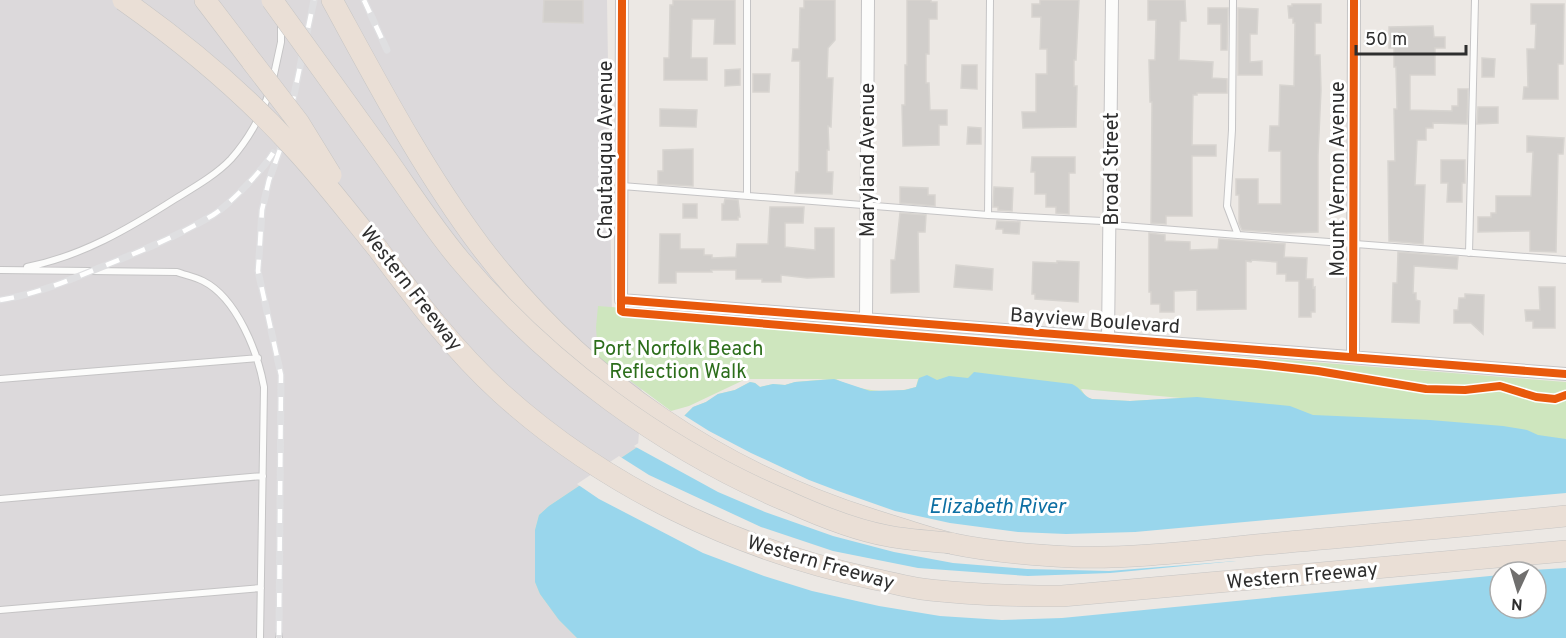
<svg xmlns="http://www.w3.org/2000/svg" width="1566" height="638" font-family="Overpass,sans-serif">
<rect width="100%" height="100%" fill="#ece8e4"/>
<path fill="#dcd9db" d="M0 0H607L612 318 644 354 638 447 549 506 539 515 535 530V582L559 620 577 638H0Z"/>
<path fill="#cee6be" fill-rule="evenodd" d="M598 306 1566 382V503L577 638 559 620 540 594 535 582V530L539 515 549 506 684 416 693 407 706 402 718 394 735 390 750 382 755 383 760 387 773 384 785 385 795 382 829 379H746L689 406 671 411 598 357 596 327ZM836 379H918L916 387C891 395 857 391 836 379ZM1081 389H1082L1181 398 1130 401 1092 399 1086 397Z"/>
<path fill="#99d6ec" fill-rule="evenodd" d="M974 372 1072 384C1081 388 1083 396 1092 399L1130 401 1197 397 1290 406 1313 415 1430 420 1503 426 1527 430 1538 435 1566 439V638H577L559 620 540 594 535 582V530L539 515 549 506 684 416 693 407 706 402 718 394 735 390 750 382 755 383 760 387 773 384 785 385 795 382 834 379 870 391 905 390 916 387 919 378 927 375 937 380 949 376 968 378ZM1500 572H1536V608H1500Z"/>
<path fill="#ece8e4" d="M682 414 709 431 751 453 809 480 838 491 895 511 950 523 1018 532 1066 534 1135 532 1566 493V568L1500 572V575L1062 618 1002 620 940 616 879 606 812 591 764 576 703 553 599 499 577 484 619 456 649 475 761 527 833 551 918 568 1028 576 1110 573 1236 561 1109 571 1027 569 953 563 894 552 833 536 765 512 718 492 634 446Z"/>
<path fill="#d1cecb" stroke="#d7d4d0" stroke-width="1.5" d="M544 0H583V23L543 22Z
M673 0H735V44H714L715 19H692L691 58H707V80H664V58H669L670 5H673Z
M804 0H835V40L828 48 827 78H833L831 127 828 126 829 150H827V172H833L832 194 795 193 796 172H799L800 61H792L793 49H799L800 8H804Z
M907 0H931V2H937V19H929V54H926V83H929L930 110H947V125H939V145L903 146 902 105H905V65H907Z
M1040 0H1079L1076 60H1074V86H1077L1076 127 1023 128 1022 112H1036V74H1047V49H1040L1041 17H1032V4H1040Z
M1148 0H1185L1186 21H1180L1179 60 1213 62 1212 78 1227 79V93H1197V95H1193L1192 145H1216V156H1192V216H1166V224L1151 223 1152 102H1150L1149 60H1155L1156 20H1148Z
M1292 4H1321V23H1315V55H1320L1321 90 1318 155V232L1286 233 1242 230 1239 223V195H1236V179H1258V204H1281V151H1269L1270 126H1279L1280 85 1294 86 1295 23H1293V18H1289L1288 6H1292Z
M1531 4H1564L1563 64H1558V99H1523L1524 87H1528L1527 49H1535L1536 24H1531Z
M1208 8H1228L1227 50H1221V24H1208Z
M1238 8 1258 9 1257 34H1250V62L1262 61V75H1238Z
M1433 26 1434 37H1445V48H1435V75H1410V110L1452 111V106H1458V89H1468L1467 124 1433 123V128H1426V140H1417L1415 185H1425L1423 244 1389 241 1388 161H1395L1394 109H1397L1396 67H1394V48H1389V27Z
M1482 58 1495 59 1494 77H1482Z
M962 65H977V89L961 88Z
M740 69V85L725 86V70Z
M753 74H770L769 92H753Z
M1478 107H1498V123L1477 124Z
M660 109 697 110 696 127 660 126Z
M968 127 981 128V144H967Z
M1527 136 1564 138 1563 154H1558L1556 252 1530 251V231L1478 232V217H1491V213H1496V196H1531L1533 152H1527Z
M693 149V186L658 184V171H663V150Z
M1032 157H1075V173H1069V214L1056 213V207H1046V194H1035V172H1031Z
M1441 160H1465V183H1462V202H1447L1448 183H1441Z
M900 187 928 188V195H935V206L900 203Z
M994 187 1013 188 1012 211 998 210V207H993Z
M725 199 738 200 740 217H738V220H722V204H724Z
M683 204H697V218H683Z
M770 207H804L803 223H785V247L815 250V228H834V277L807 278 781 275V282H762V279H736V270H711L712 272H676V283H659L660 234H680V249H704V255H712V258L736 257 737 244H768Z
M900 213 926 215 925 232H918L919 292 891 293V260H895Z
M997 221 1020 222 1019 234 1003 233V229H996Z
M1149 233 1165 235V241L1190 242V250L1218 249 1219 239 1285 244 1284 257 1307 258 1306 279H1313V288L1315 287V312H1311V317H1299V281H1286V274H1277V262L1252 260 1251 262 1246 261V309L1197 310V290L1174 291V312H1160V304H1151V292H1149Z
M1398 252 1458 257 1457 269 1414 266 1413 293H1416V300L1420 301 1419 323 1392 322 1393 283H1397Z
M1057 261 1079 262 1078 302 1035 299V294H1032L1033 262 1057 263Z
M956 265 993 269 992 290 954 287Z
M1539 287H1555V328H1533V321H1526L1525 310H1540Z
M1465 294 1484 295 1483 334 1471 323H1454V310H1458L1459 298H1465Z"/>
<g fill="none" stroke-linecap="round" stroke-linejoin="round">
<g stroke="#c5c4c5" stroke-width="8">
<path id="service" d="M1233 0 1232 130 1227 206 1238 235 1566 260
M273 79 281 42V25
M622 186 988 215 1102 221 1111 225 1238 235
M747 196V0
M988 215 990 0
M1469 253 1475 0
M27 267C82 256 128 229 175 199 193 188 216 175 231 159 247 141 262 116 269 92
M0 270 177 272C185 275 195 277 203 281 237 298 258 353 264 387L260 638
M0 379 258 358
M0 499 263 476
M0 610 261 588
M279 635V638"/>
</g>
<g stroke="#c5c4c5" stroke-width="14">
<path id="minor" d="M622 0 621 300 1566 374
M866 319 868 0
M1108 338 1112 0
M1353 357 1354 0"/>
</g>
<g stroke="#c6c5c4" stroke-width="22">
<path id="motorway" d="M205 0 253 63
M332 0C378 84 423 170 481 247 584 382 721 474 883 523 906 530 930 539 954 544 992 552 1033 555 1072 557 1141 559 1210 549 1278 543 1374 534 1470 526 1566 516
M378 249C416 300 454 350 501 393 605 487 737 550 874 579 890 582 906 587 922 589 969 595 1015 596 1062 596L1566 551"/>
</g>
<use href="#service" stroke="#fcfcfb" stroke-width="6"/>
<use href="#minor" stroke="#fcfcfb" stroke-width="12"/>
<use href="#motorway" stroke="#eadfd6" stroke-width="21"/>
<g stroke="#dfdfe1" stroke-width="7">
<path id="rail" d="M364 0 387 50
M0 300C38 294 69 280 104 266 141 251 178 236 213 215 229 205 263 170 273 153
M279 635 281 375 258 271 260 243 262 210 269 180 286 133 314 0"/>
</g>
<use href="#rail" stroke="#fff" stroke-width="4.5" stroke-dasharray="14" stroke-linecap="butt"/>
<g stroke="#c6c5c4" stroke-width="22" stroke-linecap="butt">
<path id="motorway-bridge" d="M123 0C184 43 242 91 293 147 323 179 350 215 378 249
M272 0C310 53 348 105 386 158 410 192 433 228 460 260 549 365 663 449 789 502 820 516 854 530 888 536 908 540 930 541 951 543
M253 63 299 123 331 175"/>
</g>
<use href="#motorway-bridge" stroke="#eadfd6" stroke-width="21"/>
<g stroke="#fff" stroke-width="11">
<path id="cycleway" d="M622 0 621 311 623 312 1256 364 1318 371 1426 389 1465 390 1500 386 1536 397 1555 399 1566 395
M621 300 1566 374
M1353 357 1354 0"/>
</g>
<use href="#cycleway" stroke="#e8590c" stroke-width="8"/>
</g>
<g text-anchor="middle" stroke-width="6" stroke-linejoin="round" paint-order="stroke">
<g font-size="20" fill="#2e2e2e" stroke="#fff">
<text transform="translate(605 150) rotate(-90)" y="7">Chautauqua Avenue</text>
<text transform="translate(867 160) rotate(-90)" y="7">Maryland Avenue</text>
<text transform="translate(1111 169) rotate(-90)" y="7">Broad Street</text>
<text transform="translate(1337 179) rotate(-90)" y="7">Mount Vernon Avenue</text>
<text transform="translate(412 288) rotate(52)" y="7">Western Freeway</text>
<text transform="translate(1095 320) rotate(4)" y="7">Bayview Boulevard</text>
<text transform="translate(821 562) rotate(16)" y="7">Western Freeway</text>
<text transform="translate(1302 575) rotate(-5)" y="7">Western Freeway</text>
</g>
<g font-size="20" fill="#2c6e1b" stroke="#fff">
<text x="678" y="355">Port Norfolk Beach<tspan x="678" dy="23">Reflection Walk</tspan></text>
</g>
<g font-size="21" font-style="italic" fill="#0d6fa3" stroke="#fff">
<text x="997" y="513">Elizabeth River</text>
</g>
</g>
<g transform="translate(1518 590) rotate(184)"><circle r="28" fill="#ffffff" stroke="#ababab" stroke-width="1.5"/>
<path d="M0-4.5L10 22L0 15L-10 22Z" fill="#706f6e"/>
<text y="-9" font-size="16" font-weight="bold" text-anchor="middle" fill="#2e2e2e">N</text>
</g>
<path d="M1356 45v9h110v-9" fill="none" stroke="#2e2e2e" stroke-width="3"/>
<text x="1365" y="45" font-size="18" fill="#2e2e2e" stroke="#ffffff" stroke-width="4.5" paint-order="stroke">50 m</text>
</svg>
